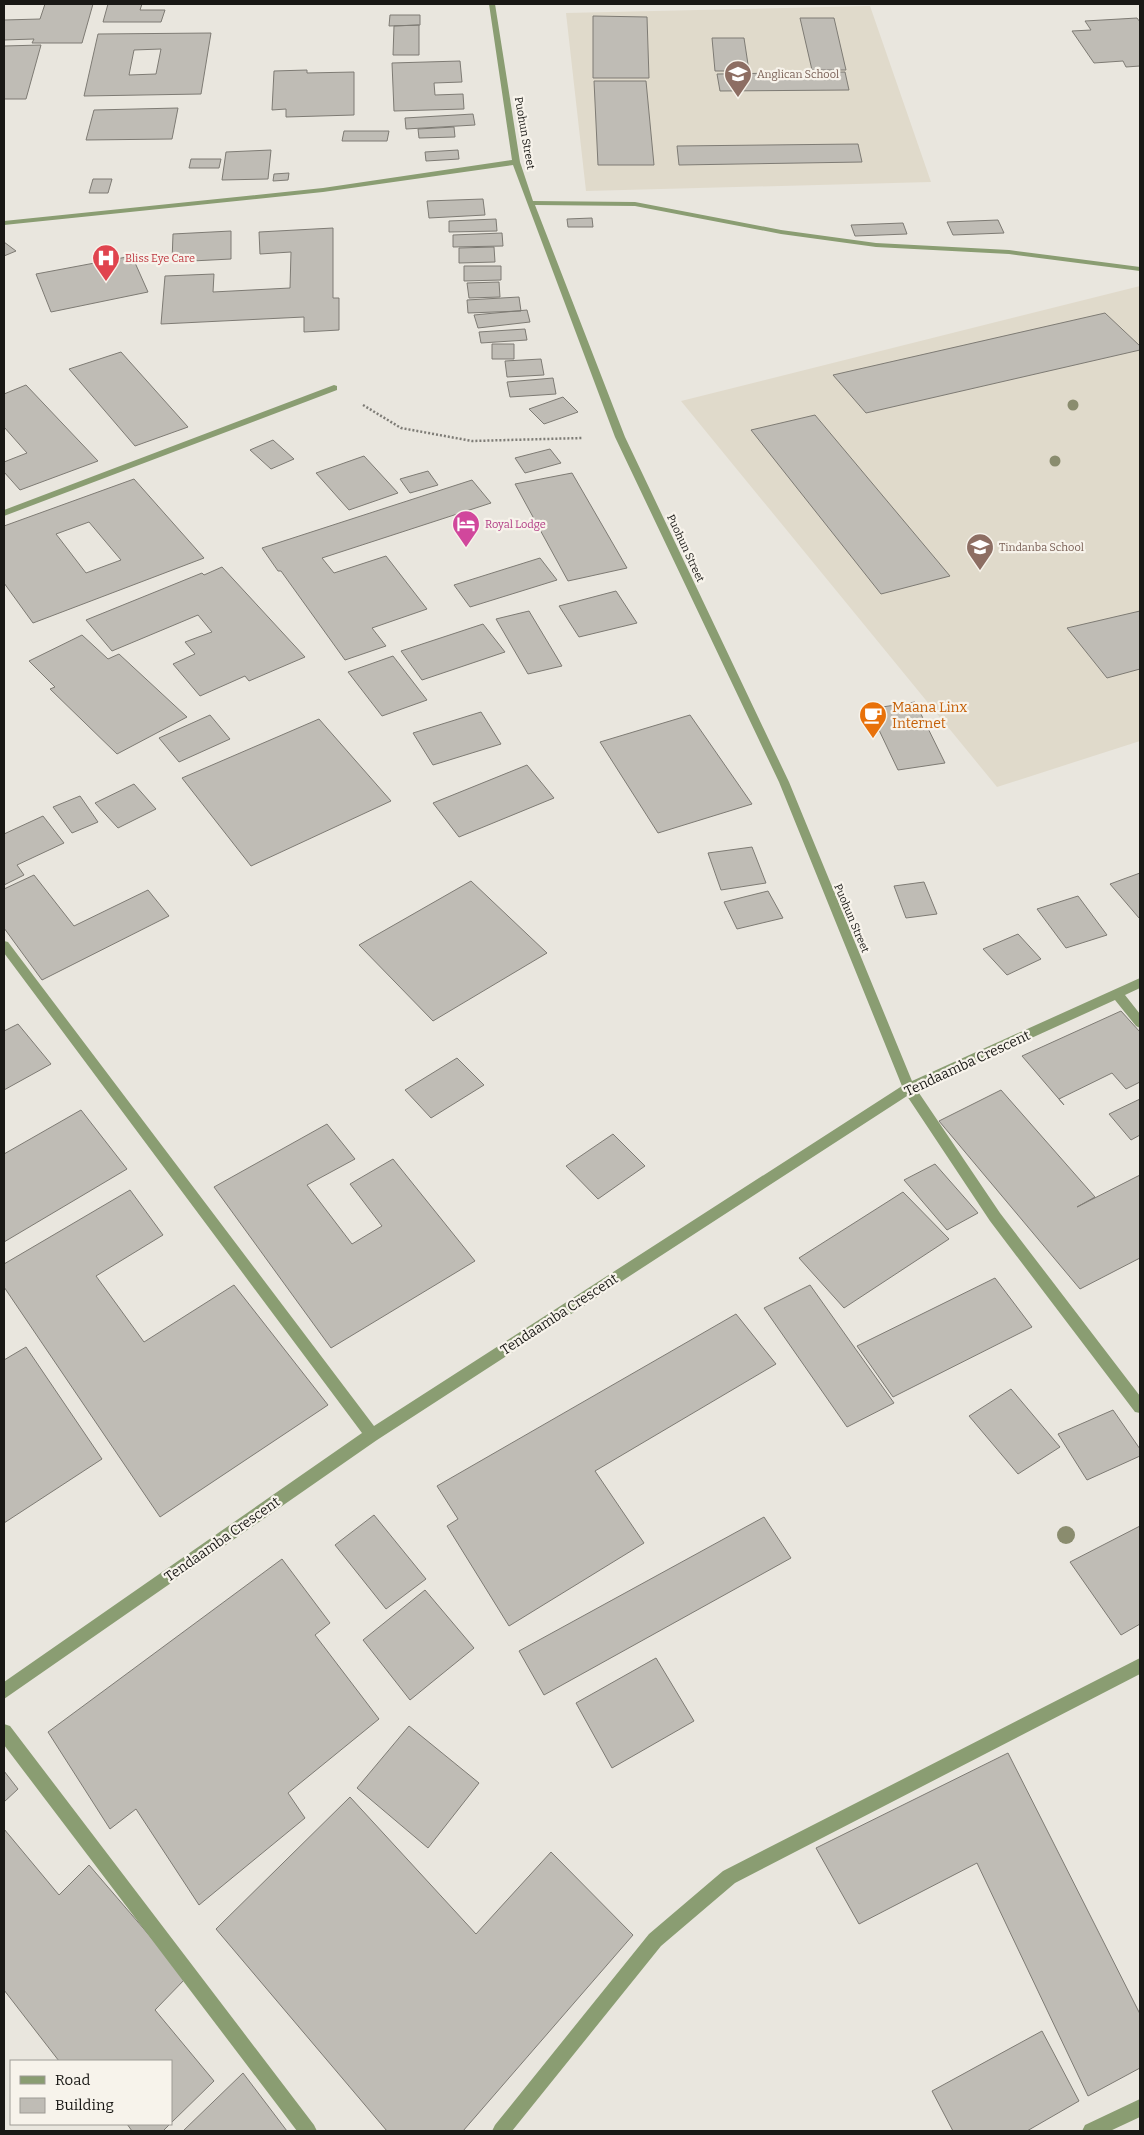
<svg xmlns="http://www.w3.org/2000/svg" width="1144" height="2135" font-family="Bitter,serif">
<rect width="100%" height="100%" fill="#e9e6de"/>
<path fill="#e0dacb" d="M870 6 931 182 586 191 566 13Z
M1140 286V741L997 787 681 401Z"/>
<path fill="#bfbcb5" stroke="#7e7b74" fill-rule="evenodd" d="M45 4H93L82 43H32L34 39 4 40V20L40 19Z
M108 4H142L140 10H165L161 22H103Z
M390 15H420V25L389 26Z
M593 16 647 17 649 78H593Z
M800 18H834L846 70H812Z
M1137 18 1140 22V66L1126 67 1123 61 1094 63 1072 31 1091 30 1085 21Z
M419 25V55H393L394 26Z
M211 33 201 94 84 96 98 34ZM161 49 156 74 129 75 134 50Z
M712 38H744L749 71H715Z
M41 45 26 99H4V46Z
M460 61 462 82 434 83 435 95 463 94 464 109 394 111 392 63Z
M307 70V73L354 72V115L286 117V109L272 110 274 71Z
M845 72 849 90 720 91 717 74Z
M594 81H646L654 165H598Z
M178 108 172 139 86 140 94 110Z
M473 114 475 125 406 129 405 118Z
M454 127 455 137 419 138 418 129Z
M344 131H389L387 141H342Z
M858 144 862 162 679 165 677 146Z
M271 150 268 179 222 180 226 152Z
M458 150 459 159 426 161 425 152Z
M191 159H221L219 168H189Z
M289 173 288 180 273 181 274 174Z
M93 179H112L108 193H89Z
M483 199 485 215 429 218 427 201Z
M592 218 593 227H568L567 219Z
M496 219 497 231 449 232V221Z
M998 220 1004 233 953 235 947 222Z
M903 223 907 234 855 236 851 225Z
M333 228V298H339V330L304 332V317L161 324 165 276 214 274 213 292 290 288 291 252 260 254 259 232Z
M231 231V259L172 262 173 234Z
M502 233 503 246 453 247V235Z
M4 242 16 251 4 256Z
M494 247 495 262 459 263V248Z
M132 256 148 292 51 312 36 274Z
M464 266H501V280L464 281Z
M499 282 500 297 469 298 467 283Z
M519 297 521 311 468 313 467 300Z
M527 310 530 322 478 328 474 315Z
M1105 313 1140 346V350L866 413 833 375Z
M525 329 527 340 481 343 479 332Z
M492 344H514V359H492Z
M121 352 188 427 135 446 69 369Z
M541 359 544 375 507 377 505 361Z
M553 378 556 394 510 397 507 382Z
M26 385 98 461 20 490 4 472V462L27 453 4 427V394Z
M563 397 578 412 544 424 529 409Z
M815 415 950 576 881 594 751 430Z
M273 440 294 459 271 469 250 450Z
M550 449 561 463 525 473 515 458Z
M364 456 398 493 349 510 316 473Z
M428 471 438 485 410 493 400 479Z
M572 473 627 568 568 581 515 484Z
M134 479 204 558 33 623 4 583V526ZM89 522 121 560 86 573 56 534Z
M472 480 491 503 322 558 334 573 386 556 427 609 372 628 386 646 345 660 281 571H278L262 548Z
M540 558 557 580 470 607 454 585Z
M222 567 305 657 249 681 245 676 200 696 173 664 195 654 185 642 212 632 198 615 112 651 86 620 202 573 204 575Z
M616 591 637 623 579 637 559 606Z
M529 611 562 666 528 674 496 619Z
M1140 611V669L1107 678 1067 628Z
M483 624 505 652 422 680 401 651Z
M82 635 108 659 119 654 187 717 117 754 50 689 55 687 29 661Z
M393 656 427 700 382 716 348 672Z
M915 702 945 763 898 770 869 709Z
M481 712 501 744 433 765 413 733Z
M210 715 230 739 179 762 159 738Z
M690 715 752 804 658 833 600 742Z
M319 719 391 801 251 866 182 778Z
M527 765 554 798 459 837 433 803Z
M134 784 156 809 118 828 95 803Z
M80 796 98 822 72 833 53 807Z
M43 816 64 843 17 865 24 875 4 885V834Z
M752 847 766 883 721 890 708 853Z
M1140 873V918H1139L1110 884Z
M34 875 74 926 148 890 169 916 42 980 4 928V889Z
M471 881 547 953 433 1021 359 945Z
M924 882 937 914 906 918 894 886Z
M768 891 783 918 737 929 724 902Z
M1078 896 1107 935 1066 948 1037 909Z
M1018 934 1041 959 1007 975 983 949Z
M1121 1011 1140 1032V1082L1126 1089 1112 1073 1059 1099 1064 1105 1022 1056Z
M18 1024 51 1064 4 1090V1031Z
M457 1058 484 1085 431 1118 405 1090Z
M1001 1090 1095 1197 1077 1207 1140 1175V1258L1080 1289 939 1121Z
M1140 1099V1135L1131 1140 1109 1114Z
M81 1110 127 1169 4 1242V1154Z
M327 1124 355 1159 307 1185 352 1244 382 1226 350 1184 393 1159 475 1261 331 1348 214 1187Z
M613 1134 645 1166 598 1199 566 1166Z
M935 1164 978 1213 947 1230 904 1180Z
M130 1190 163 1235 96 1276 144 1342 234 1285 328 1405 160 1517 4 1287V1264Z
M903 1192 949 1239 844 1308 799 1258Z
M995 1278 1032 1327 893 1397 857 1346Z
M810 1285 894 1403 847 1427 764 1308Z
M736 1314 776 1364 595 1471 644 1543 509 1626 447 1526 458 1519 437 1486Z
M26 1347 102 1459 4 1523V1360Z
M1011 1389 1060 1447 1018 1474 969 1416Z
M1113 1410 1140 1449V1456L1087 1480 1058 1434Z
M374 1515 426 1579 386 1609 335 1545Z
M764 1517 791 1558 544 1695 519 1651Z
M1140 1526V1624L1121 1635 1070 1562Z
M282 1559 330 1623 315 1635 379 1719 288 1793 305 1818 199 1905 136 1809 110 1829 48 1732Z
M425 1590 474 1648 410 1700 363 1640Z
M656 1658 694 1721 612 1768 576 1703Z
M409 1726 479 1783 428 1848 357 1788Z
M1008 1753 1140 2014V2068L1088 2096 977 1863 859 1924 816 1848Z
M4 1771 18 1789 4 1802Z
M350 1797 476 1934 551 1852 633 1935 463 2131H387L216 1929Z
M4 1829 59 1895 89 1865 186 1978 155 2010 214 2081 171 2123V2061H59L4 1990Z
M1042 2031 1079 2101 1027 2131H953L932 2091Z
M243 2073 287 2131H183Z
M127 2124H170L163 2131H132Z"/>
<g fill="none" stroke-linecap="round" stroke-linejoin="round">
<path stroke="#7e7c76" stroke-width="2.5" stroke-dasharray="2 2" stroke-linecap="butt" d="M363 405 401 428 472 441 582 438"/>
<path fill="#8a9d72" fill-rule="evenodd" d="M489 4H495L520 162 533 201 635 202 781 230 876 243 1009 250 1140 267V271L1009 254 876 247 781 234 635 206 535 205 625 437 789 782 912 1081 1140 978V988L1125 995 1140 1014V1028L1136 1026 1115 1000 917 1090 1000 1213 1140 1396V1413L1135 1412 990 1221 907 1096 377 1440 4 1699V1682L362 1433 4 953V941L8 942 374 1426 902 1086 779 782 615 437 513 165 323 192 4 225V221L323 188 512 160Z
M334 385 337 386V390L4 516V510Z
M1140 1658V1674L735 1883 661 1946 512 2131H492L495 2125 649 1934 723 1871Z
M4 1724 10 1726 314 2125 317 2131H297L4 1745Z
M1140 2099V2117L1110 2131H1082L1085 2125Z"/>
</g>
<g fill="#8a8c6e">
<circle cx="1073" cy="405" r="5.5"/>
<circle cx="1055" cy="461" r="5.5"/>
<circle cx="1066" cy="1535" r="9"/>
</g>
<defs>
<g id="school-pin" transform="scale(1.4375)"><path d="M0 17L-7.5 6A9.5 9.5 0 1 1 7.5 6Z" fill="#8d6e63" stroke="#f7f3eb"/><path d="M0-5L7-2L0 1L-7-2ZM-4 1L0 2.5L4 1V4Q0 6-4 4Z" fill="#fff"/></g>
<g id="hospital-pin" transform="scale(1.4375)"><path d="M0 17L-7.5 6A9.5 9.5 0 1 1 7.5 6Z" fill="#e0444e" stroke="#f7f3eb"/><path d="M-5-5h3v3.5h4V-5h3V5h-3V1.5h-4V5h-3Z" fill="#fff"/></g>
<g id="hotel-pin" transform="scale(1.4375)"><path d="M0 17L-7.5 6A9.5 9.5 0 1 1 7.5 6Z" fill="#d1479c" stroke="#f7f3eb"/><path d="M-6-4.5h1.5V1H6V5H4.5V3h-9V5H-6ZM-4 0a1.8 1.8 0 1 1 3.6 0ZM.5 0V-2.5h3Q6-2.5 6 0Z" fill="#fff"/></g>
<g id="cafe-pin" transform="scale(1.4375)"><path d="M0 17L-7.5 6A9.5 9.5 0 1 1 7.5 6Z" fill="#e8710a" stroke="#f7f3eb"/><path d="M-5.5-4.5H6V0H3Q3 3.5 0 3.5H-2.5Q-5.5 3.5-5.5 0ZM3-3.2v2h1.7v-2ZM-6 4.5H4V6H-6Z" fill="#fff"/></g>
</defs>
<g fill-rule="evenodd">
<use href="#school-pin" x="738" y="74"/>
<use href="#hospital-pin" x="106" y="258"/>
<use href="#hotel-pin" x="466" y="524"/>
<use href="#school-pin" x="980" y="547"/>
<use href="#cafe-pin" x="873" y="715"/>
</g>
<g text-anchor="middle" stroke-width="4.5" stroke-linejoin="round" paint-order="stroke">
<g font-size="11" fill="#785e54" stroke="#f7f3eb" text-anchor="start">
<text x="757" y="78">Anglican School</text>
<text x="999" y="551">Tindanba School</text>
</g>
<g font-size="11" fill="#191815" stroke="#f7f3eb">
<text transform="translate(525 133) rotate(80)" y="4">Puohun Street</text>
<text transform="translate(686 548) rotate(65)" y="4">Puohun Street</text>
<text transform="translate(852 918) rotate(67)" y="4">Puohun Street</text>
</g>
<g font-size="11" fill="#be3a42" stroke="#f7f3eb" text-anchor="start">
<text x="125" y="262">Bliss Eye Care</text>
</g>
<g font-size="11" fill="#b23c85" stroke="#f7f3eb" text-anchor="start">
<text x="485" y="528">Royal Lodge</text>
</g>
<g font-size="14" fill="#c56008" stroke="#f7f3eb" text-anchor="start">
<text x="892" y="712">Maana Linx<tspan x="892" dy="16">Internet</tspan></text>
</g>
<g font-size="14" fill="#191815" stroke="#f7f3eb">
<text transform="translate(967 1063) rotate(-25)" y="5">Tendaamba Crescent</text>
<text transform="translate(559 1314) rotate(-33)" y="5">Tendaamba Crescent</text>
<text transform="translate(222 1539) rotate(-35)" y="5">Tendaamba Crescent</text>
</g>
</g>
<rect width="1144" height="2135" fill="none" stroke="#191815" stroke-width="10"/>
<rect x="10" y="2060" width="162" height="65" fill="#f7f3eb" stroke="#9e9b95"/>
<rect x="20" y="2076" width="25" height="8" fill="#8a9d72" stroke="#9e9b95"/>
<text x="55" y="2085" font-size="15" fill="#191815">Road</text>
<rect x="20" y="2098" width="25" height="15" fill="#bfbcb5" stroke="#9e9b95"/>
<text x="55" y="2110" font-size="15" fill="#191815">Building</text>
</svg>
